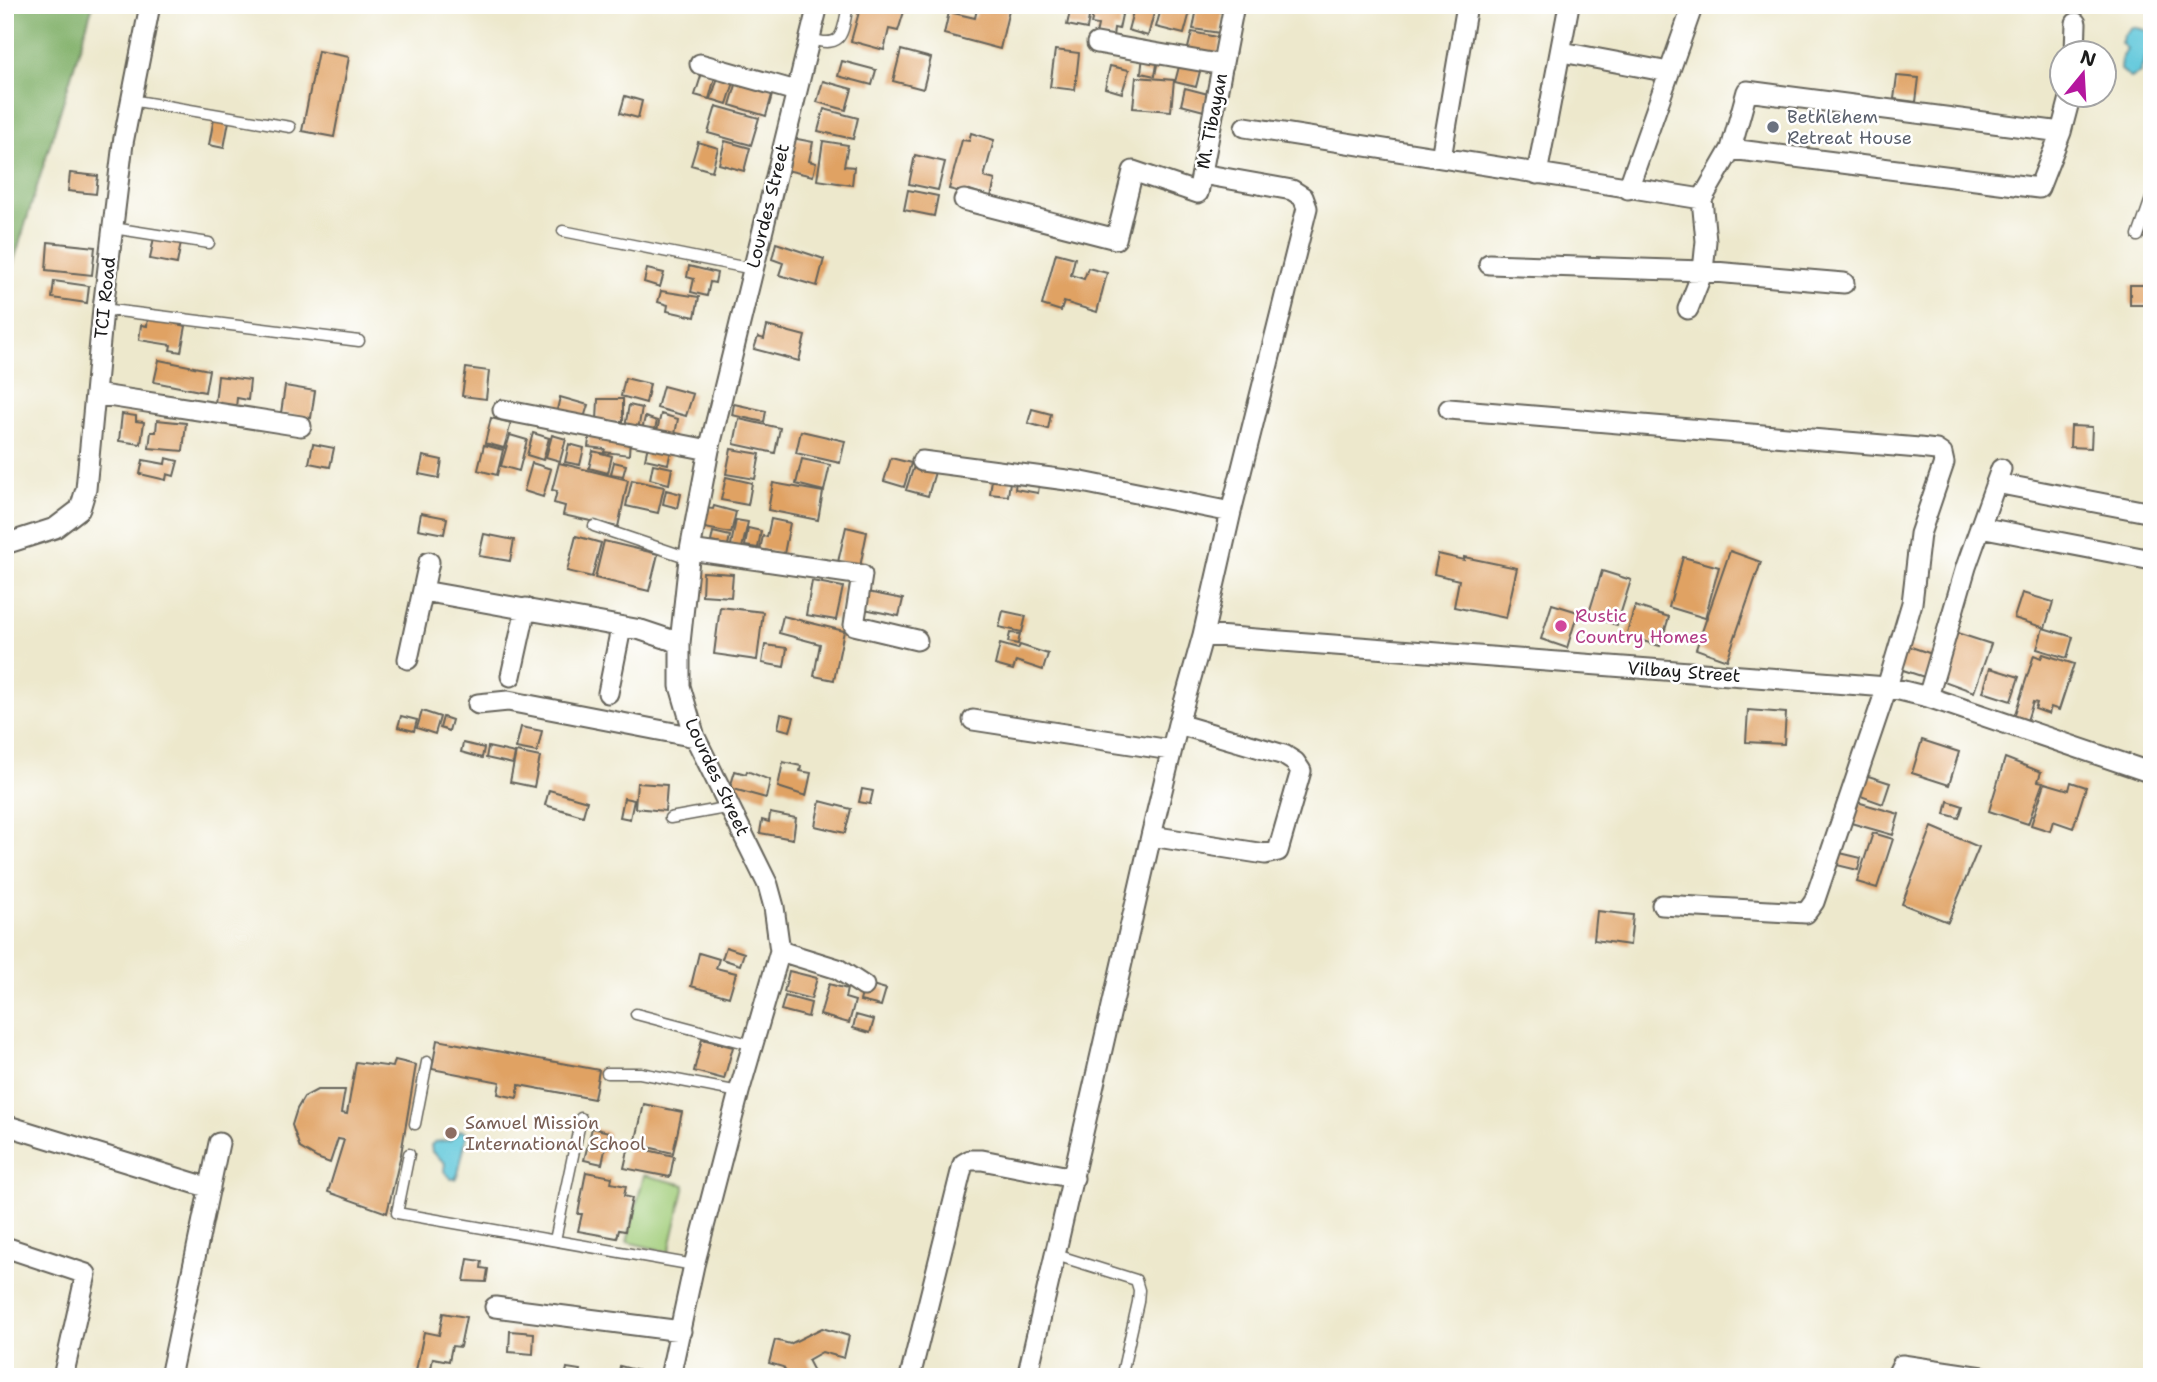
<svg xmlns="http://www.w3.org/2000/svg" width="2157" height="1382" font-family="'Shantell Sans',sans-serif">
<rect width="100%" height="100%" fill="#fff"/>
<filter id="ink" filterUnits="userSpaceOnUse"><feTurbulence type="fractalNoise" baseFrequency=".0143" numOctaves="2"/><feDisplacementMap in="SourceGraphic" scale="14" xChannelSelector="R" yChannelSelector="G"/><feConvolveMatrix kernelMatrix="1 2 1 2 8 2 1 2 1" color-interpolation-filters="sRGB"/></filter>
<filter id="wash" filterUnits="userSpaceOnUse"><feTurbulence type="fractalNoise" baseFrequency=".00686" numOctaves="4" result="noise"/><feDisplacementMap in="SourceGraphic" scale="28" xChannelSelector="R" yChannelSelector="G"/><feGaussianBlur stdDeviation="1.57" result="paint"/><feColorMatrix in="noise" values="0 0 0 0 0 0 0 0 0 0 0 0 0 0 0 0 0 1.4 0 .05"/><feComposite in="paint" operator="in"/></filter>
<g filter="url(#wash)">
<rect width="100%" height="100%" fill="#ede8cc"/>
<path fill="#a3ce7b" stroke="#60754c" stroke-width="2" d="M644 1175 685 1185 669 1252 627 1242Z"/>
<path fill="#82b16b" stroke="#4f6644" stroke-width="2" d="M5 5H93L5 290Z"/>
<path fill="#5ec7da" stroke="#3d727b" stroke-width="2" d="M2132 27 2145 30 2150 34 2149 48 2140 73 2131 78 2120 69 2121 60 2127 49 2121 43 2124 35Z
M461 1130 467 1134 458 1174 455 1179H451L444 1171 445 1163 432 1152 431 1145 435 1142 450 1140Z"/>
<g id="blocks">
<path fill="#e0a264" d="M861 5H906L898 31 889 29 884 50 851 41Z
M978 5H1010L1000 49 944 34 949 12 975 18Z
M1095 5 1123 10 1119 29 1114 28 1113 37 1096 34 1098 25 1091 24Z
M1162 5 1190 12 1184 34 1156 27Z
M1071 7 1090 11 1087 29 1067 25Z
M1134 8 1154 13 1148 36 1128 30Z
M1197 8 1223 12 1220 33 1193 29Z
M1192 32 1221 38 1217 58 1187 52Z
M901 50 931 58 923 89 893 81Z
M1055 50 1079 53 1075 90 1050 87Z
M318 51 349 57 334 137 302 131Z
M1143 56 1158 59 1155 76 1141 73Z
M842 61 876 70 872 85 838 76Z
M1180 63 1201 67 1196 87 1175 82Z
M1110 66 1129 70 1122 93 1105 88Z
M702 73 715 77 709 99 695 95Z
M719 74 735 79 727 104 711 99Z
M1897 76 1919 78 1916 102 1894 99Z
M1136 77 1174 80 1171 111 1133 108Z
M738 78 774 88 766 116 730 105Z
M823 81 852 89 846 110 817 102Z
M1185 88 1208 94 1204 111 1181 105Z
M625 96 642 101 638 118 620 113Z
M716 106 759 118 751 145 708 133Z
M824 109 858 118 853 139 818 131Z
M214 118 229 121 224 148 209 145Z
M971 133 994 140 984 177 995 180 991 197 970 190 969 194 949 189 962 140 969 141Z
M792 138 813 142 809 161 816 163 813 176 786 170Z
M725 141 750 148 744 171 719 164Z
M823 141 848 145 844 166 854 167 852 185 817 180Z
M698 142 718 148 712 171 691 165Z
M915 155 945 162 938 190 909 184Z
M70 173 98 176 96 194 68 191Z
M908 190 938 196 934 216 904 210Z
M154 237 181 242 177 264 150 259Z
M48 242 95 247 92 275 46 270Z
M776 243 824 259 817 286 779 275 783 263 772 259Z
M1056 253 1075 258 1071 275 1084 279 1088 268 1107 273 1097 312 1064 302 1061 311 1042 305Z
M689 266 717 273 715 283 710 282 707 296 691 292 694 279 687 277Z
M647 269 664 273 660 287 644 282Z
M54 281 89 286 87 303 52 298Z
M2130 285H2152V305H2130Z
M661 291 699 297 695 317 667 311 668 305 658 302Z
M148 316 177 321 176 324 186 326 181 352 170 350 171 345 139 340 141 325 147 326Z
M767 326 805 336 799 361 754 349 758 337 764 339Z
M159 360 209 370 205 392 154 382Z
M466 368 489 371 486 399 462 396Z
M218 376 250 380 248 400 237 398 236 407 215 404Z
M625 378 650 384 646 403 621 396Z
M285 386 315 391 311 418 281 413Z
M663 386 693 394 686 416 657 408Z
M560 397 588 405 583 421 556 414Z
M598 399H623V422L597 421Z
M734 404 766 411 764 422 732 415Z
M629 405 642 408 638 430 625 427Z
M1032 409 1051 414 1048 429 1028 423Z
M122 414 136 416V421L144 422 141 444 119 441Z
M661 414 678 419 674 439 656 435Z
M645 417 657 421 654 433 642 430Z
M491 418 511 423 504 448 485 443Z
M739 419 780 428 775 453 734 444Z
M157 420 186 423 183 451 149 448 151 432H156Z
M2071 426 2092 427 2091 448 2070 447Z
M801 431 845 441 840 463 796 453Z
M590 432 630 436 629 455 604 452 605 449 588 447Z
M533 433 549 438 543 460 527 455Z
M510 435 527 440 519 471 501 466Z
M552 435 566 439 560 461 546 457Z
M649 441 672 446 668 464 645 459Z
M313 444 334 448 330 467 309 463Z
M569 444 584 448 580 465 565 462Z
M484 445 503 450 497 475 478 470Z
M731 449 760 454 755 479 726 474Z
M593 451 612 456 608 473 589 468Z
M423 456 442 460 439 478 419 474Z
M166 458 178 461 174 476 167 474 166 480 140 474 143 460 165 464Z
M891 458 911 463 904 487 884 481Z
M802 459 830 465 824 491 796 484Z
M614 462 626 465 623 476 611 474Z
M532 463 551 469 543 497 524 491Z
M559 463 628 480 618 527 563 515 565 506 554 503 557 491 552 490Z
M653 464 672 468 669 484 650 479Z
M914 466 935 472 928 496 906 490Z
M993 472 1011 475 1008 496 990 494Z
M726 477 752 483 748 505 721 500Z
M632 480 664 487 658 513 626 506Z
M1016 481 1039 485 1038 493 1015 489Z
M773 483 823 492 818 520 768 510Z
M666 490 681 494 678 508 663 504Z
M714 506 736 512 731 533 700 527 703 508 713 509Z
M421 513 447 518 444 534 418 529Z
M771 519 790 523 784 554 760 549 763 536 767 537Z
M736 520 748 522 742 548 731 545Z
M846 527 867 532 860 567 838 562Z
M748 528 761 531 758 548 745 546Z
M713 532 730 536 728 545 711 542Z
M484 534 514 540 510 561 479 556Z
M576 536 601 543 592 577 567 571Z
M604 541 658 554 649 591 595 578Z
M1730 551 1761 562 1727 660 1696 649Z
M1438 554 1464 560V557L1517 568 1506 618 1454 607 1459 580 1434 574Z
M1683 557 1719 567 1705 618 1669 607Z
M1602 571 1631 580 1617 625 1588 616Z
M703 572 733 574 731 597 702 595Z
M812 581 843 587 836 620 806 615Z
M867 592 903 599 899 616 864 609Z
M2022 593 2053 602 2045 628 2014 618Z
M1552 604 1578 612 1567 648 1541 639Z
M1635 606 1669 617 1660 646 1626 636Z
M720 607 763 612 757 660 714 654Z
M1003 611 1026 616 1022 632 999 627Z
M783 616 844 631 834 680 814 676 820 644 779 633Z
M2043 628 2073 637 2067 658 2037 649Z
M1010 633 1020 634 1018 644 1008 642Z
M1957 633 1991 644 1974 692 1941 680Z
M1000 644 1018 649 1020 645 1048 654 1043 670 1016 661 1013 670 995 665Z
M765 645 787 648 784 667 762 663Z
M1905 645 1935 655 1927 678 1897 668Z
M2043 654 2074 664 2059 710 2051 707 2049 714 2035 709 2037 703 2033 702 2026 724 2013 720 2034 655 2041 658Z
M1990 668 2019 677 2011 701 1983 692Z
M1748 710 1786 713 1784 744 1746 742Z
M422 711 440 717 435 734 417 728Z
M781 714 794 717 790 731 778 728Z
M401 716 417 720 414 731 398 727Z
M443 717 452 720 449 731 440 728Z
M521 727 542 731 537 752 516 748Z
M1922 740 1959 752 1949 785 1912 773Z
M463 743 484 748 482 758 461 752Z
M488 747 515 753 513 764 486 758Z
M516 752 540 757 534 787 510 782Z
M2005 758 2041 772 2038 781 2043 782 2028 824 1989 811Z
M783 762 801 766 800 771 811 773 806 796 778 787Z
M735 771 746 774 747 771 770 780 766 798 730 788Z
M1862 774 1890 783 1883 804 1855 794Z
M2071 782 2086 787 2073 828 2053 821 2050 831 2031 825 2045 783 2069 790Z
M637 783 667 785 665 811 635 808Z
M862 789 873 791 870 804 859 802Z
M549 790 587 801 583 816 545 805Z
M624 798 634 800 630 819 620 817Z
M820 801 851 809 845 833 815 826Z
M1948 801 1963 806 1959 818 1945 814Z
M1857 802 1899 814 1893 835 1851 823Z
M770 813 796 818 793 839 760 833 762 820 769 822Z
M1932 827 1979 847 1948 922 1902 904Z
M1873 833 1893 839 1877 888 1857 882Z
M1840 853 1861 858 1858 870 1837 865Z
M1597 911 1633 915 1630 945 1594 940Z
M726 947 744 953 740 965 722 959Z
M699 953 719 959 716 968 736 973 729 997 691 986Z
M789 971 817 978 811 999 784 992Z
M865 983 886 989 881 1006 860 1001Z
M829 984 847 989 845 998 855 1001 849 1023 820 1015Z
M785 996 811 1003 808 1017 781 1010Z
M856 1015 874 1020 870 1033 853 1028Z
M702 1039 733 1047 724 1079 694 1071Z
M437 1040 599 1070 594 1099 519 1085 517 1098 498 1094 500 1082 432 1069Z
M395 1060 416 1065 401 1154 387 1213 328 1192 344 1140 338 1139 330 1163 317 1158 300 1148 292 1125 297 1109 304 1097 317 1090H345L341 1113 347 1114 356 1062 393 1067Z
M644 1104 682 1112 673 1153 635 1144Z
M592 1128 609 1132 602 1164 584 1160Z
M629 1146 674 1156 670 1177 624 1168Z
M586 1172 612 1177 611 1183 626 1186 624 1196 632 1198 625 1231 619 1230 617 1238 578 1231 582 1214H578Z
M468 1259 482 1261 481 1268 488 1269 486 1282 464 1281Z
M443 1313 466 1317 460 1347 452 1346 449 1361 433 1358 430 1374 416 1371 424 1332 439 1335Z
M822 1328 849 1336 844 1358 822 1352 808 1360 817 1377H789L783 1367 769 1363 775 1340 790 1344Z
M510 1331 534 1333 533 1354 509 1352Z
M620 1366 647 1373 646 1377H618Z
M567 1368 580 1370 578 1377H565Z"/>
</g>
</g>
<g filter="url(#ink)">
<use href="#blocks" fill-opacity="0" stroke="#65635a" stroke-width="2"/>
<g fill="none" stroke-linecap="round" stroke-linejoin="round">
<g stroke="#65635a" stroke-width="13">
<path id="lane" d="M810 39C844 49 842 34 848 5
M131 100 290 127
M113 228 209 243
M563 231 753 269
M2138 236 2152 196
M103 309 359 341
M594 526 689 558
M670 818 731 807
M636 1014 753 1045
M607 1073H640L739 1092
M415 1124 427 1062
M409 1154 397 1213 694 1265
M555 1240 581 1118
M1056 1255 1136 1280 1139 1290 1138 1302 1123 1369"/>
</g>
<g stroke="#65635a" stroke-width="23">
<path id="street" d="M1097 43 1223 65
M1562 52 1669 72
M2075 52 2076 23
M700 64 796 91
M1245 127 1702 199
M1731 149 2039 188 2061 132 2071 94
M1441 158 1467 5
M1537 174 1569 5
M1628 189 1693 5
M964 200 1116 239 1133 171 1198 193 1234 5
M1489 264 1703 271 1844 283
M1688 309 1703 271 1706 241 1702 199 1731 149 1747 91 2061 132
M95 394 301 426
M1449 409 1919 448 1936 450 1942 454 1944 463 1920 534 1912 603 1887 687 1814 902 1806 913 1662 905
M503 410 709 450
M922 461 1082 482 1231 512
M1996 483 2152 513
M1980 527 2152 560
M5 544 55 528 80 509 86 489 103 309 123 143 150 5
M690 550 862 575 854 625 917 640
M423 591 641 630 680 643
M1203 635 1887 687 1928 697 2152 773
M408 659 429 562
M511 676 526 608
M608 693 621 628
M1928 697 1966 567 2001 469
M478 704 508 701 695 737
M973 720 1171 750
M1151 836 1265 854 1278 851 1301 771 1295 762 1284 755 1178 724
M780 951 838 969 864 986
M5 1125 210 1188
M5 1247 86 1274 63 1377
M495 1307 681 1331
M170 1377 219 1143
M670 1377 694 1265 739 1092 780 951 774 907 768 885 695 737 680 686V643L690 550 709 450 818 5
M910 1377 963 1164 970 1160H982L1074 1178
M1027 1377 1151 836 1178 724 1203 635 1231 512 1307 208 1303 197 1292 190 1202 174
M1896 1377 1902 1365 1983 1377"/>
</g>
<use href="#lane" stroke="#fff" stroke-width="10"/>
<use href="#street" stroke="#fff" stroke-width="19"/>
</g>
</g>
<circle fill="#6b7280" stroke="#fff" stroke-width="2.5" cx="1773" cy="127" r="7"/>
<circle fill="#d1479c" stroke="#fff" stroke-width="2.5" cx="1561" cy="626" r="7"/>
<circle fill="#8d6e63" stroke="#fff" stroke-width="2.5" cx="451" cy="1133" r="7"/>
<g text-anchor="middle" stroke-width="5" stroke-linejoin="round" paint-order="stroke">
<g font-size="18" fill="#5b616d" stroke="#fff" text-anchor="start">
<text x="1787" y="123">Bethlehem<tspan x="1787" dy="21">Retreat House</tspan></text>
</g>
<g font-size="18" fill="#1c1c1c" stroke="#fff">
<text transform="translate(1212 121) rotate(-79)" y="6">M. Tibayan</text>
<text transform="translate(768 206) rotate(-76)" y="6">Lourdes Street</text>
<text transform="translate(105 298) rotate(-84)" y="6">TCI Road</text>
<text transform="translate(1684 672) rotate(4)" y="6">Vilbay Street</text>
<text transform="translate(717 777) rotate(65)" y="6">Lourdes Street</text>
</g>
<g font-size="18" fill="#b23c85" stroke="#fff" text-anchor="start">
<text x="1575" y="622">Rustic<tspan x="1575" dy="21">Country Homes</tspan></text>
</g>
<g font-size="18" fill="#785e54" stroke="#fff" text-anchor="start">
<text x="465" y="1129">Samuel Mission<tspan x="465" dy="21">International School</tspan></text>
</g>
</g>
<rect width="2157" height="1382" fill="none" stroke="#fff" stroke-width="28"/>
<g transform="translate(2083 74) rotate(18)"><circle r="33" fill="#ffffff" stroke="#a4a4a4" stroke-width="2"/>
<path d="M0-5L12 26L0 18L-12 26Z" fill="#b5179e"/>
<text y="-10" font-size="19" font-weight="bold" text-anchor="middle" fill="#1c1c1c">N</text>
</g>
</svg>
